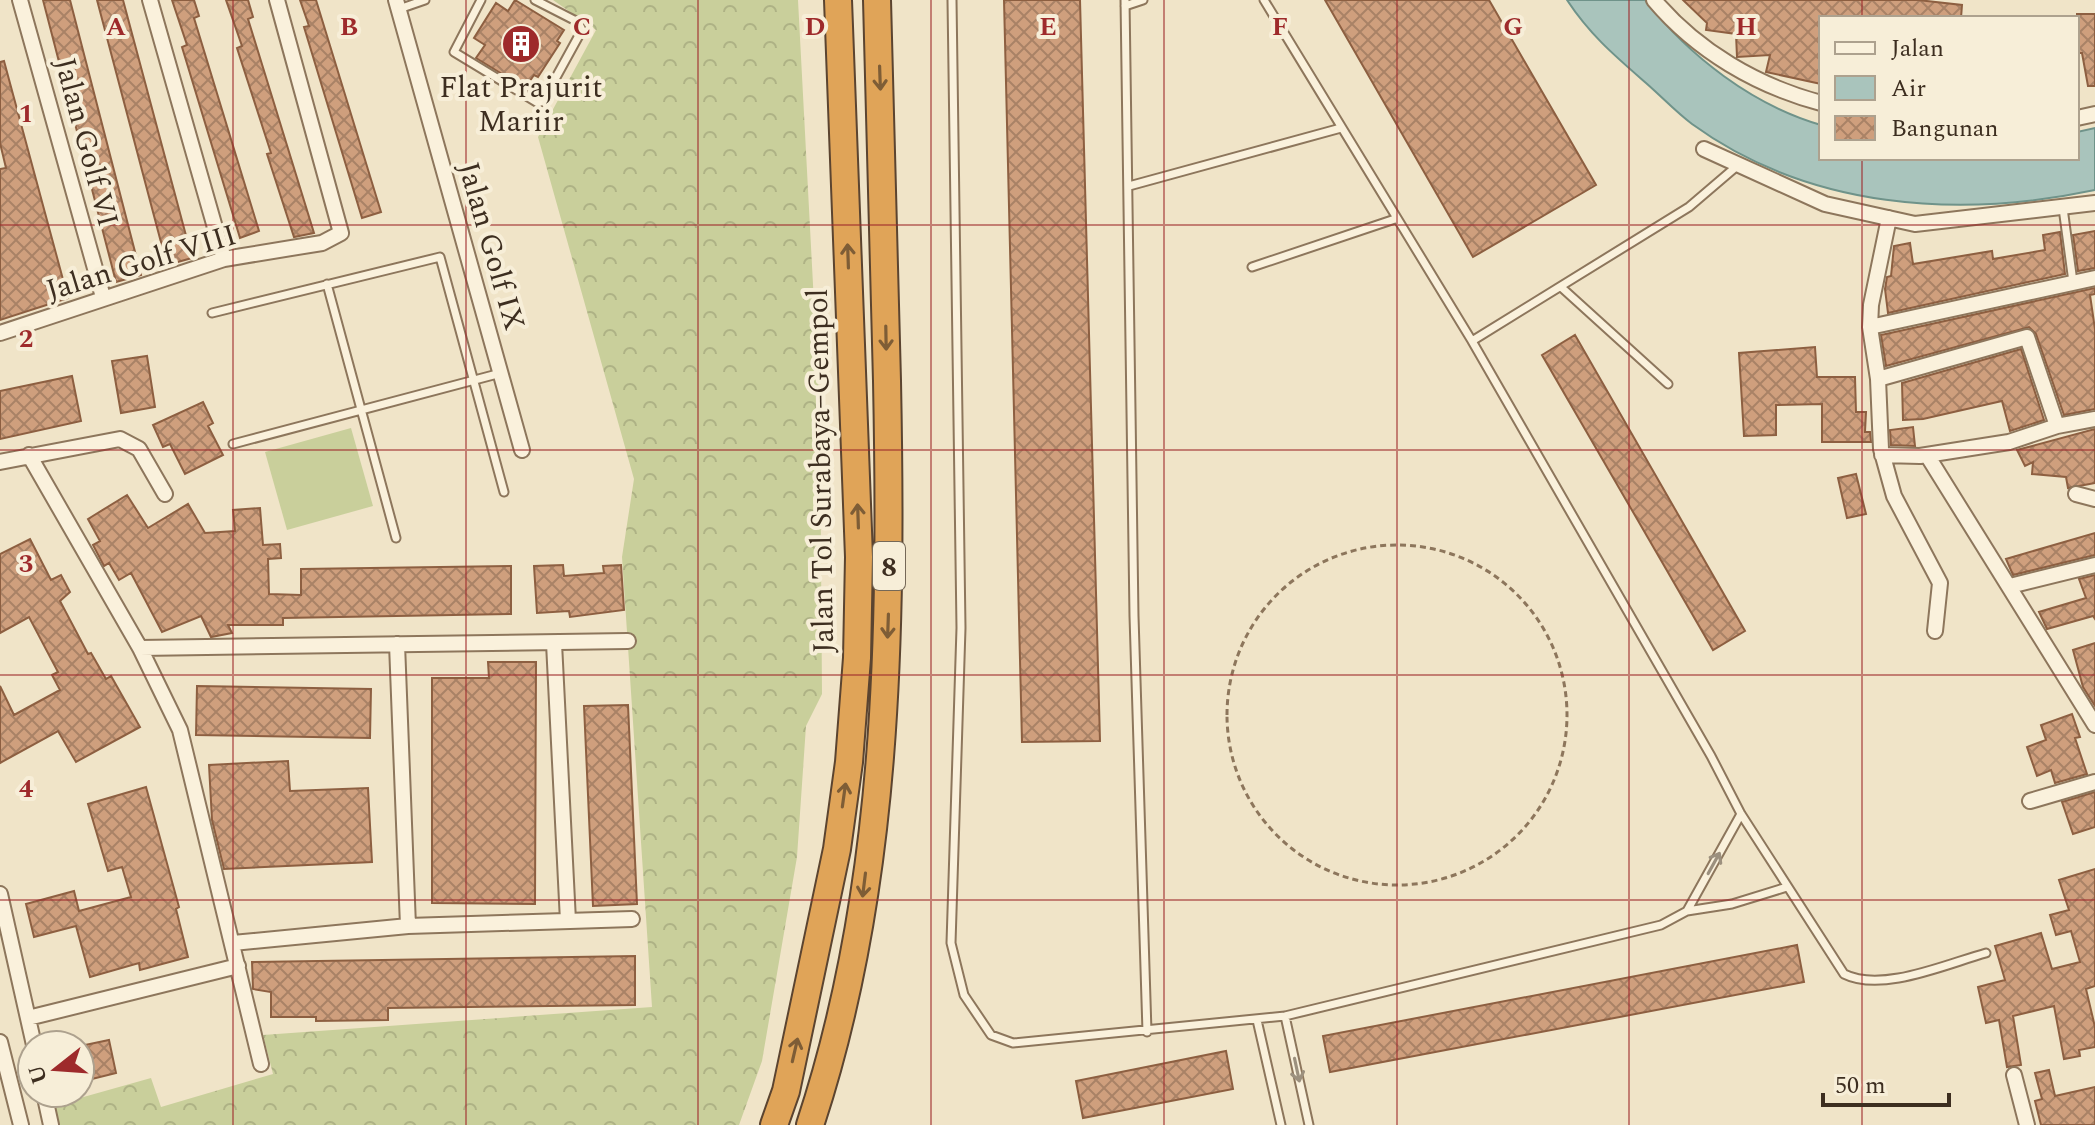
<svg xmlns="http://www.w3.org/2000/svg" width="2095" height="1125" font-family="Spectral,serif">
<defs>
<pattern id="forest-crowns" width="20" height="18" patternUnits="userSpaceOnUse" patternTransform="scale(2)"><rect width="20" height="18" fill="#c9cf9b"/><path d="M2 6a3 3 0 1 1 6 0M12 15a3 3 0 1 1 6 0" fill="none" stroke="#aeb285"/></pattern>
<pattern id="building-cross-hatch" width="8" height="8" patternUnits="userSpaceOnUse" patternTransform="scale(2)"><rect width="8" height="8" fill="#cf9f7d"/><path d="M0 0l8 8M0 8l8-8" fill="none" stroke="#a98266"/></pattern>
</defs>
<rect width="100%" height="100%" fill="#f0e4c8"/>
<path fill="#c9cf9b" d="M351 428 373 506 287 530 265 452Z"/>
<path fill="url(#forest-crowns)" d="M553 0H798L820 417 822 694 806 726 797 857 762 1061 739 1125H53L48 1107 151 1078 161 1107 273 1074 263 1035 652 1007 622 557 634 479 538 137 596 30Z"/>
<path fill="#a9c4bc" stroke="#6f938a" stroke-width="2" d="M1567 0H1645C1689 56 1752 105 1821 125V158H2077V132L2095 128V190C1958 219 1809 209 1692 124 1676 112 1662 97 1646 83 1615 56 1590 35 1567 0Z"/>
<path fill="url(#building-cross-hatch)" stroke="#8d5f41" stroke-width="2" d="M43 0H70L141 275 116 282Z
M97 0H123L192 258 167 265Z
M172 0H194L199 16 194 18 259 231 240 238 182 47 187 45Z
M226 0H248L253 17 248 19 314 233 294 237 267 154 271 153 237 48 242 46Z
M300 0H316L381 212 362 218 304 27 309 26Z
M515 0 564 30 557 41 560 43 538 77 534 75 525 88 476 58 485 45 474 38 496 3 508 11Z
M1004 0H1080L1100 741 1022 742Z
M1325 0H1489L1596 185 1473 257Z
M1683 0H1918L1962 5 1961 18H1821V84L1766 72 1770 55 1737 57 1736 34 1706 30 1707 23Z
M2077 14H2095V86H2088L2082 53H2077Z
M4 61 68 298 0 320V169L6 168 0 143V62Z
M2095 231V268L2078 271 2073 235Z
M2060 232 2065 274 1888 313 1885 289 1887 277 1891 276 1894 246 1910 243 1913 264 1992 251 1993 259 2045 250 2043 235Z
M2095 288V294L2090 295 2095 329V409L2064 415 2036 334 2029 327 1886 366 1881 335Z
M1575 335 1745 631 1713 650 1542 355Z
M1815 347 1817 377H1855L1856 412H1866L1865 432H1870L1871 442H1822V404L1776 405V435L1744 436 1739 353Z
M2021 349 2044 420 2010 431 2002 401 1923 419 1903 420 1902 383Z
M147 356 155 407 121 413 112 361Z
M72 376 81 421 0 439V391Z
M203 402 213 423 208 426 223 455 185 474 170 444 163 447 153 425Z
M1913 427 1915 446 1891 445 1890 430Z
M2095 429V483L2068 488 2066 477 2032 474 2033 462 2025 466 2017 450Z
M1856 474 1866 514 1847 518 1838 478Z
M127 495 148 528 188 504 205 533 235 531 233 510 260 508 263 545 280 544 281 558 268 559 269 594 301 595V569L511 566V614L283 618V625H228L232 633 211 637 201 616 162 632 131 573 119 580 109 563 104 566 93 545 100 541 88 519Z
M2095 533V555L2013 575 2006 559Z
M30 539 51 580 61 575 70 592 60 601 88 654 91 653 106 679 111 676 140 727 76 762 58 731 0 763V686L14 715 60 690 52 675 58 672 29 617 0 633V554Z
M563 565 564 576 604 573 603 566 621 565 624 610 570 617 569 611 537 613 534 566Z
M2095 575V619L2093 616 2047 629 2039 612 2086 598 2079 579Z
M2095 643V706L2083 687 2073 650Z
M488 662H536L535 904 432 903V678H489Z
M197 686 371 689 370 738 196 735Z
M628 705 637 904 593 906 584 706Z
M2072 714 2080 737 2075 738 2087 774 2055 783 2051 770 2037 776 2027 747 2046 740 2041 725Z
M288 761 290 791 368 788 372 862 224 869 212 820 209 765Z
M146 787 179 907 176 909 188 957 140 970 139 963 90 977 76 926 34 937 26 904 74 891 79 911 131 897 122 867 108 871 88 804Z
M2095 792V827L2073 834 2062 802Z
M2095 869V986L2086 989 2095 1027V1047L2079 1050 2080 1056 2064 1059 2054 1006 2013 1016 2021 1065 2007 1067 1999 1020 1986 1023 1978 987 2005 980 1995 946 2041 933 2052 969 2080 962 2071 931 2056 935 2050 915 2069 910 2059 880Z
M1797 945 1804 982 1330 1072 1323 1036Z
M635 956V1005L388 1008V1020L316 1021V1017H271V992L253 989 252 962Z
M109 1040 116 1073 80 1082V1046Z
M1226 1051 1233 1089 1083 1118 1076 1081Z
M2049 1070 2055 1096 2095 1087V1125H2041L2035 1101 2042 1099 2035 1073Z"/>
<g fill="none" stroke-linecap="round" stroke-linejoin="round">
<g stroke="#8d765c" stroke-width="11">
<path id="lane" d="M481 0 454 52 538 103 543 101 582 30 578 22 535 0
M952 0 961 628 951 943 964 995 991 1035 1013 1043 1285 1016 1661 925 1687 911 1741 814
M1125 0 1134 616 1147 1032
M1264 0 1472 341 1711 756 1741 814 1844 974C1882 993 1946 964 1986 953
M1125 6 1143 0
M399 9 425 0
M1129 186 1341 128
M2063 208 2073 282
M1252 267 1395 219
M327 284 396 538
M1561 287 1668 384
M212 313 440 257 504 492
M1472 341 1689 207 1737 166
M233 444 501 373
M1687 911 1732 904 1787 887
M1285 1016 1309 1125
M1257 1020 1281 1125"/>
</g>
<g stroke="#8d765c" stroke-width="18">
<path id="street" d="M20 0 103 297
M150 0 224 259
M396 0 522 450
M1654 0C1697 51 1757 86 1821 103
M2077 118 2095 114
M1704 149 1825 204 1915 224 2095 203
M1889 218 1871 305 1870 327 1878 379 1881 449 1894 496 1940 583 1935 631
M1870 327 2095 278
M0 333 224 259 322 243 341 233 277 0
M1878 379 2027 337 2057 426
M29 455 140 648 180 730 261 1064
M1882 455 1920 456 2009 442 2057 426 2095 419
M1927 455 2095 725
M0 462 120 439 139 449 165 494
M2076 494 2095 499
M2010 586 2095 565
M554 643 568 921
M397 644 408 926
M140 648 628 641
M2030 801 2095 782
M0 894 34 1045
M233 943 408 926 632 919
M28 1018 238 966
M0 1042 21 1125
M2014 1075 2027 1125
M44 1093 51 1125"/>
</g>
<g stroke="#5b4430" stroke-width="30">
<path id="highway" d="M774 1125 786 1091 837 849 849 762 857 658 859 557 838 0
M810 1125C889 887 892 630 887 381 884 254 881 127 877 0"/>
</g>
<path stroke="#8d765c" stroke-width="3" stroke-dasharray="6 4" stroke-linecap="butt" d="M1227 715a170 170 0 1 1 340 0a170 170 0 1 1-340 0Z"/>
<use href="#lane" stroke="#faf1dc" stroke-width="7"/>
<use href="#street" stroke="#faf1dc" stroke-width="14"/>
<use href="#highway" stroke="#e0a458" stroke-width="26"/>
</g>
<defs><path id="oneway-shaft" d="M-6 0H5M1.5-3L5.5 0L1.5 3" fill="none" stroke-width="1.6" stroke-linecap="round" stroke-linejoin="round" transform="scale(2)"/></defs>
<g stroke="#7e5d36">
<use href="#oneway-shaft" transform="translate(880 78) rotate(88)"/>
<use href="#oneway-shaft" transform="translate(848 256) rotate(-92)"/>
<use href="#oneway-shaft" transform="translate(886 338) rotate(89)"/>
<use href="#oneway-shaft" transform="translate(858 516) rotate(-92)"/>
<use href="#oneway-shaft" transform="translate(888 626) rotate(92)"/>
<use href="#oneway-shaft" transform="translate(844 795) rotate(-82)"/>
<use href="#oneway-shaft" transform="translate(864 885) rotate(97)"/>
<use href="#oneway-shaft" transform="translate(795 1050) rotate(-77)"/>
</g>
<g stroke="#9c907e">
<use href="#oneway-shaft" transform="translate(1714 863) rotate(-61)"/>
<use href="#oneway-shaft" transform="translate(1297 1070) rotate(78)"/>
</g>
<path fill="none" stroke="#9e2a2b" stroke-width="2" stroke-opacity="0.55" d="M233 0V1125M466 0V1125M698 0V1125M931 0V1125M1164 0V1125M1397 0V1125M1629 0V1125M1862 0V18M1862 158V1125M0 225H2095M0 450H2095M0 675H2095M0 900H2095"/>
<defs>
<g id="building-disc" transform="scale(2)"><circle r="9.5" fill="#9e2a2b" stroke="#f7eed8"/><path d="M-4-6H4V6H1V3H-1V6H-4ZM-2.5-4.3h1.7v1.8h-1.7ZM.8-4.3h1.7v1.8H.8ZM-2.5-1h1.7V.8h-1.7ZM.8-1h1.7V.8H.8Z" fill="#fff"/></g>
</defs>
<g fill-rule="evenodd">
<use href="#building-disc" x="521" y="44"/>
</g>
<g text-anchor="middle" stroke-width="8" stroke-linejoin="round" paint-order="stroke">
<rect fill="#f7eed8" stroke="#756857" stroke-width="2" x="873" y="542" width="32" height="48" rx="6"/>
<g font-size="28" font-weight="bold" fill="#3d2e20">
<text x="889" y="576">8</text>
</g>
<g font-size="30" fill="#3d2e20" stroke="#f7eed8">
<text x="521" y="97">Flat Prajurit<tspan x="521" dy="34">Mariir</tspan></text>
</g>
<g font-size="30" fill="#3d2e20" stroke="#f7eed8">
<text transform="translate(87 142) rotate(75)" y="10">Jalan Golf VI</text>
<text transform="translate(492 246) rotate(74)" y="10">Jalan Golf IX</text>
<text transform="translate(141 262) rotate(-17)" y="10">Jalan Golf VIII</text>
<text transform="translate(820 471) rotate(-91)" y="10">Jalan Tol Surabaya–Gempol</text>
</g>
</g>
<g font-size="26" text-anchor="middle" font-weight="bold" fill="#9e2a2b" stroke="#f7eed8" stroke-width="8" stroke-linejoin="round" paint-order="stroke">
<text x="116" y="35">A</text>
<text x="349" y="35">B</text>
<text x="582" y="35">C</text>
<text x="815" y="35">D</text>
<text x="1048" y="35">E</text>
<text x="1280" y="35">F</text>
<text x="1513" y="35">G</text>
<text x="1746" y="35">H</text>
<text x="26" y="122">1</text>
<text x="26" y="347">2</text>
<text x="26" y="572">3</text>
<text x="26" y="797">4</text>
</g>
<rect x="1819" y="16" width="260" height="144" fill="#f7eed8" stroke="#ada18e" stroke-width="2"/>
<rect x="1835" y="42" width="40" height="12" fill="#faf1dc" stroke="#ada18e" stroke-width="2"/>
<text x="1891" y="56" font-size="24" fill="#3d2e20">Jalan</text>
<rect x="1835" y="76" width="40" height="24" fill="#a9c4bc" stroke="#ada18e" stroke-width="2"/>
<text x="1891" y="96" font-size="24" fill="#3d2e20">Air</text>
<rect x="1835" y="116" width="40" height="24" fill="url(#building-cross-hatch)" stroke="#ada18e" stroke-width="2"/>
<text x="1891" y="136" font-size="24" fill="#3d2e20">Bangunan</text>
<g transform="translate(56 1069) rotate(253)"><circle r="38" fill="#f7eed8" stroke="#ada18e" stroke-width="2"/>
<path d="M0-6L14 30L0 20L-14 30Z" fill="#9e2a2b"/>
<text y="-12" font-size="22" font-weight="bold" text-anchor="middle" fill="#3d2e20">U</text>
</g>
<path d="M1823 1093v12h126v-12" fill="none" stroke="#3d2e20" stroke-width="4"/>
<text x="1835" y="1093" font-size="24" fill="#3d2e20" stroke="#f7eed8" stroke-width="6" paint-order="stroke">50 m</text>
</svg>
